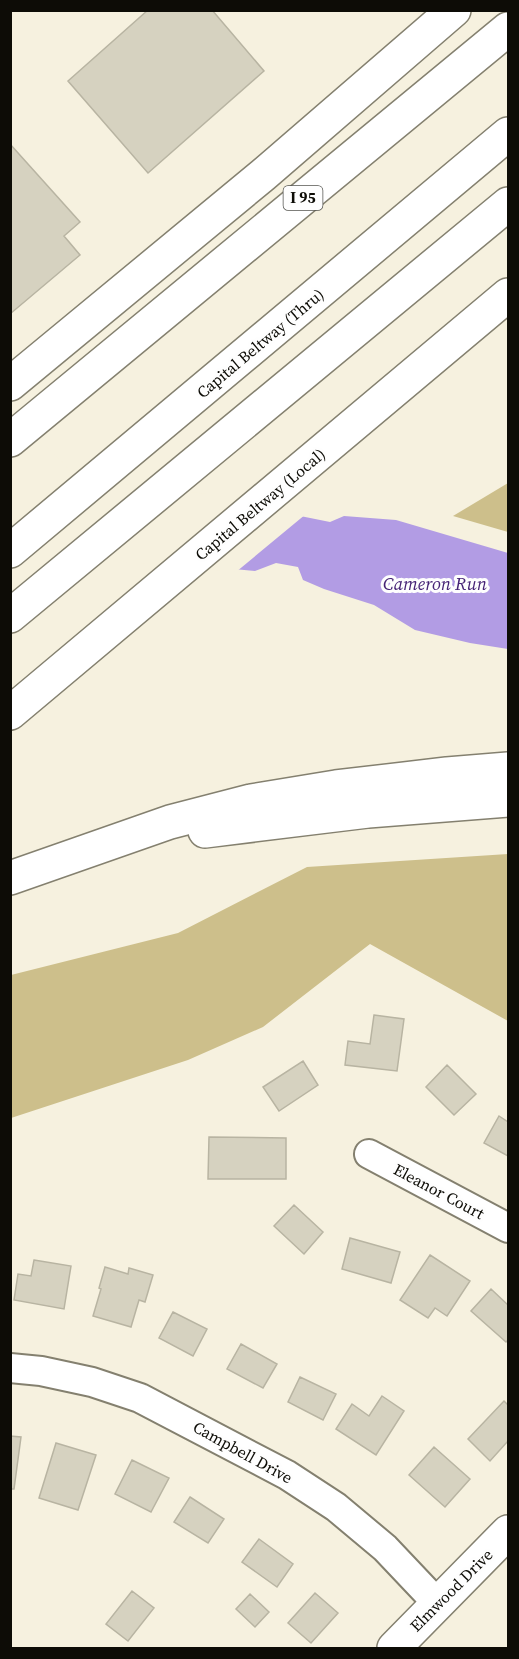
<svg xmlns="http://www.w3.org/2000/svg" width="519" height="1659" font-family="'Source Serif 4',serif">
<rect width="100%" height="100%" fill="#f6f1df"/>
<path fill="#cdbf8b" d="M508 483V532L453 516Z
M508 854V1021L370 944 263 1027 188 1060 11 1118V975L178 933 307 867Z"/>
<path fill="#b29ce4" d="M10 418 73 481 206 497 330 522 344 516 396 520 508 553V649L470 643 415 630 374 605 324 589 303 580 298 567 276 563 255 571 126 559Z"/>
<path fill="#f6f1df" d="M10 415 61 460 75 478 207 494 306 514 236 572 125 562 72 547 30 532 10 520Z"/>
<path fill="#d6d2c0" stroke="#b8b4a2" stroke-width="1.5" d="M148 10H212L264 71 148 173 68 81Z
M10 144 80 222 64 236 80 255 10 314Z
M374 1015 404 1019 397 1071 345 1065 348 1041 370 1044Z
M303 1061 318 1085 279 1111 263 1087Z
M447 1065 476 1094 454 1115 426 1087Z
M499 1116 508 1122V1156L484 1143Z
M209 1137 286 1138V1179H208Z
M294 1205 323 1232 304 1254 274 1226Z
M350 1238 400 1252 391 1283 342 1269Z
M430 1255 470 1281 447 1316 435 1308 428 1318 400 1300Z
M34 1260 71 1266 64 1309 14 1300 18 1274 31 1276Z
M105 1267 128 1274 129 1268 153 1275 145 1302 139 1300 131 1327 93 1316 101 1289 99 1288Z
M491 1289 508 1305V1340L506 1342 471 1311Z
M173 1312 207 1329 193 1356 159 1338Z
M241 1344 277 1364 263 1388 227 1369Z
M300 1377 336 1394 323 1420 288 1402Z
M382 1396 404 1411 376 1455 336 1429 352 1404 369 1416Z
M504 1401 508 1405V1441L490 1461 468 1439Z
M10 1436 21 1437 14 1489H10Z
M56 1443 96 1455 78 1510 39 1498Z
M434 1447 470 1479 445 1507 409 1475Z
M132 1460 169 1478 151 1512 115 1494Z
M190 1497 224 1519 208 1543 174 1522Z
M259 1539 293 1564 277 1587 242 1562Z
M132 1591 154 1608 128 1641 106 1624Z
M315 1593 338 1613 311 1643 288 1623Z
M250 1594 269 1612 255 1627 236 1609Z"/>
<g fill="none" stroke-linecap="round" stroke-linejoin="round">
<g stroke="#84806f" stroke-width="32">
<path id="minor" d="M369 1154 508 1228
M10 1368 41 1371 92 1382 140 1398 287 1475 336 1507 385 1548 438 1604"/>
</g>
<g stroke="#84806f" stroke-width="36">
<path id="tertiary" d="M394 1648 508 1532"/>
</g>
<g stroke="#84806f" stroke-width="36">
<path id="motorway" d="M10 384 263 175 454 10
M10 440 508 29
M10 551 508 134
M10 616 508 204
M10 713 508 295
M205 831 368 811 508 800
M10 878 170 822 251 801 336 787 447 774 508 769"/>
</g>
<use href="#minor" stroke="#fff" stroke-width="28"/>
<use href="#tertiary" stroke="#fff" stroke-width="33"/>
<use href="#motorway" stroke="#fff" stroke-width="33"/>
</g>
<g text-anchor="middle" stroke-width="6" stroke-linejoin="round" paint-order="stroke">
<rect fill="#fefefe" stroke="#555550" stroke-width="1.5" x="283.5" y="186" width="39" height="24" rx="4.5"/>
<g font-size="15" font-weight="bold" fill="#0d0c06">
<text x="303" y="203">I 95</text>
</g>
<g font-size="16" fill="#0d0c06" stroke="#fefefe">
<text transform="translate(260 343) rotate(-40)" y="6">Capital Beltway (Thru)</text>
<text transform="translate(260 504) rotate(-40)" y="6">Capital Beltway (Local)</text>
<text transform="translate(439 1191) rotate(28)" y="6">Eleanor Court</text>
<text transform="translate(243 1452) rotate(29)" y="6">Campbell Drive</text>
<text transform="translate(451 1590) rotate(-45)" y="6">Elmwood Drive</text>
</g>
<g font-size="18" font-style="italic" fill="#452275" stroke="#fefefe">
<text x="435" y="590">Cameron Run</text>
</g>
</g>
<rect width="519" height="1659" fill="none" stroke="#0d0c06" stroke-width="24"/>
</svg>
